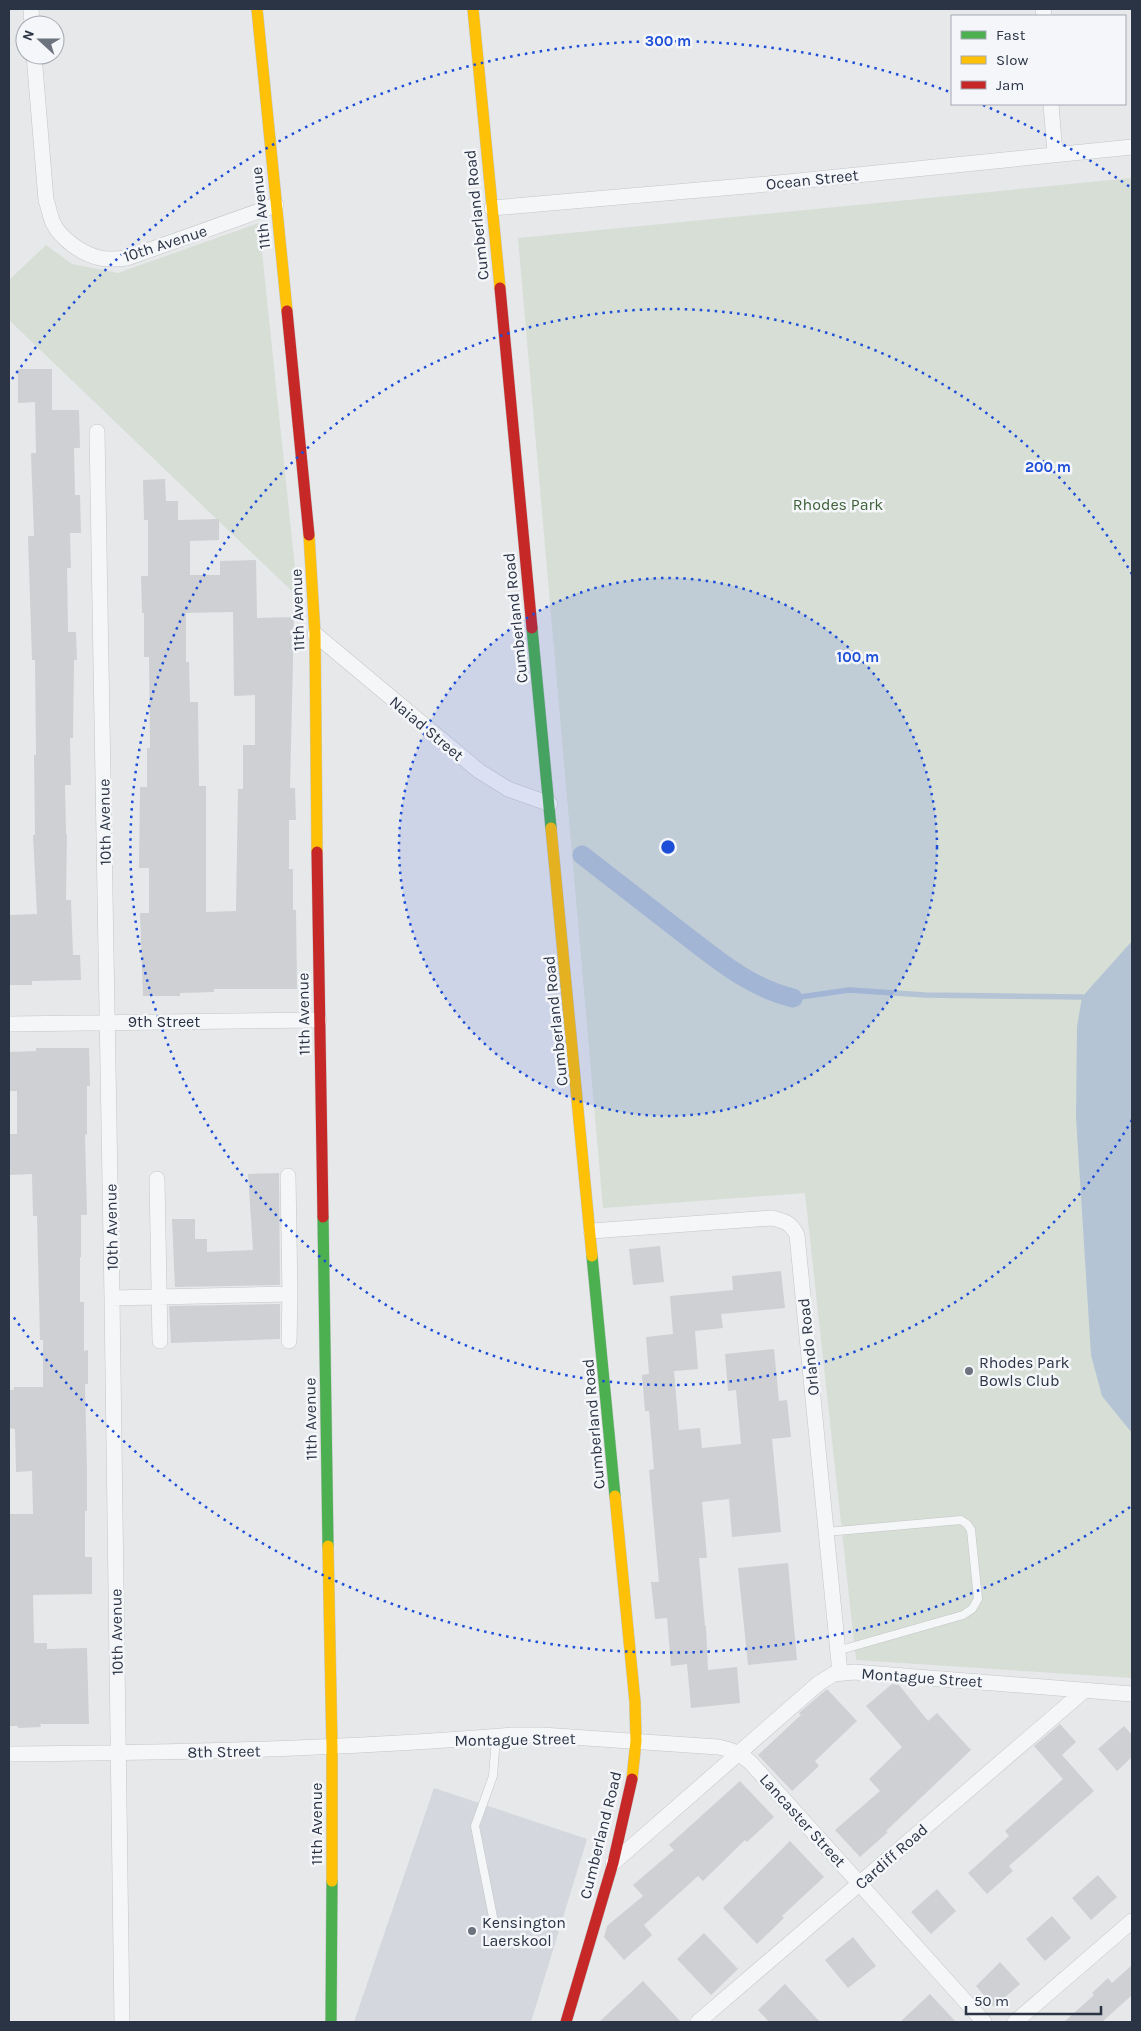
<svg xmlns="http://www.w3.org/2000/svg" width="1141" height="2031" font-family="Karla,sans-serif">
<rect width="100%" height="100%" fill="#e6e8ea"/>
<path fill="#d4d7dd" d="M434 1788 587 1839 531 2022H354Z"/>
<path fill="#d6ded6" d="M1132 178V1678L856 1660 805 1193 603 1208 518 238Z
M259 223 298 597 9 320V280L46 245 72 264 118 273Z"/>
<path fill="#b4c4d5" d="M1132 941V1433L1102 1396 1091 1355 1076 1117 1077 1027 1082 997Z"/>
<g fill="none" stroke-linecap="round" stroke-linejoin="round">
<path stroke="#b4c4d5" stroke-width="5.5" d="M793 998 849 990 925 995 1082 997"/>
<path stroke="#b4c4d5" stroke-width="19" d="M582 855C613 879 645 904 676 928 713 956 747 987 793 998"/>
</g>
<path fill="#ced0d3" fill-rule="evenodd" d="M18 369H52V410H79L80 448H74L75 495H80L81 533H70L71 568H67L68 632H76L77 660H74L73 738H70L71 785H65L66 834H67L66 900H71L73 955H80L81 980 32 981V985H9V915L37 914 33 835H35L34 755H36L35 660H32L28 536H34L31 453H36L35 402 18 403Z
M165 479 166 501H178V520L219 519V540L190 541V575H220V561L256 560 257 618 294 617 290 788H295L296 820H289V869H293V910H296L297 989H214V992L180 993V996H143L140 913H149V868H139L140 787H147V748H150L149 657H144V613H142L141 576H148V520H144L143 480ZM233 612 234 696 255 695V745H243V789H238L236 911 206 912V786H199L198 702H190L189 662H186V613Z
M36 1048H89L90 1086H87V1134L85 1135 87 1215H81V1257H80V1302H84V1351L88 1350V1384H85L87 1470V1511H85V1557H92V1594L33 1595 34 1643H47V1649L87 1648 89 1724H40L41 1727 18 1728V1726H9V1514H33L32 1471 16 1472 15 1429 9 1428V1390H14V1387H43V1340H40L37 1216H33L32 1174 9 1175V1134H17V1091H9V1052L36 1051Z
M279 1173 280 1285 175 1287 172 1219H195V1239H207V1252L253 1250 248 1174Z
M660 1246 664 1282 633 1285 629 1249Z
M781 1271 785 1308 721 1314 723 1328 695 1331 698 1369 674 1371 679 1430 700 1428 702 1448 741 1444 736 1390 728 1391 725 1354 774 1349 779 1401 787 1400 791 1437 772 1439 781 1532 732 1537 729 1499 702 1502 707 1558H699L705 1626H706L708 1670 737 1667 740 1703 691 1708 687 1664 671 1666 667 1618 655 1619 651 1582H659L649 1470 654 1469 649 1411H645L642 1375 649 1374 646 1337 673 1334 670 1296 733 1290 732 1276Z
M280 1304V1339L171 1343 169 1306Z
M788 1563 797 1660 748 1665 738 1568Z
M892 1684 899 1685 928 1721 937 1713 971 1750 886 1831 888 1832 860 1857 835 1830 880 1791 869 1779 902 1747 866 1706Z
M827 1689 857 1721 815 1761 819 1766 792 1791 758 1755 801 1715 799 1713Z
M1060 1724 1076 1742 1062 1755 1094 1791 1009 1866 1013 1871 987 1894 968 1873 1009 1836 1005 1831 1063 1779 1034 1746Z
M1124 1726 1132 1735V1757L1117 1771 1098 1749Z
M740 1781 774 1817 747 1842 745 1840 703 1881 698 1876 644 1925 652 1935 624 1960 604 1937 607 1926 643 1896 633 1885 674 1850 669 1845Z
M790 1841 824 1877 782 1916 784 1918 757 1944 723 1908Z
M1098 1875 1117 1897 1091 1920 1072 1898Z
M937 1889 956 1911 931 1934 911 1912Z
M1052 1916 1071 1938 1045 1961 1026 1939Z
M704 1933 738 1969 711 1995 677 1959Z
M853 1937 876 1966 848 1988 825 1960Z
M1000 1962 1020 1984 994 2007 976 1986Z
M1132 1965V1995L1102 2022H1064L1094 1995 1092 1993 1108 1978 1112 1983Z
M643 1981 681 2022H599Z
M785 1984 820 2022H769L758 2010Z
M930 1994 956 2022H900Z"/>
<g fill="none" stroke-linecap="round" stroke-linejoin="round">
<g stroke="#c4c6c8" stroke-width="9">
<path id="lane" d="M826 1532 961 1520 967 1524 971 1530 978 1599 972 1609 963 1615 837 1651
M493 1917 475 1826 493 1776 496 1737"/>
</g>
<g stroke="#c4c6c8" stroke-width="16">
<path id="street" d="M31 9 32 25
M1043 9 1044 16
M34 55 46 200C49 208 50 216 53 223 61 239 82 254 100 258 109 260 118 259 127 258L276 205
M1051 104 1055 154
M492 208 768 184 1132 147
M97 432 112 1298 122 2022
M315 634 479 771 508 789 550 804
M9 1024 319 1020
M288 1176 290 1294
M157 1179 160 1341
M591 1231 772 1218C785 1221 791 1223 797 1235L840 1673
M112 1298 290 1294 289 1341
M9 1754C177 1753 345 1749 512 1735H542L718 1747C733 1750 741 1754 751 1763L984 2022
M613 1863 819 1683 834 1674 854 1672 1132 1694
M698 2022 1085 1690
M1015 2022 1132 1921"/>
</g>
<g stroke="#c4c6c8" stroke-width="12">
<path id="fast" d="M532 628 551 828
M323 1217 328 1546
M592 1256 615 1496
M331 2022 332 1881"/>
</g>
<g stroke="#c4c6c8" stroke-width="12">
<path id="slow" d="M257 9 287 311
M473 9 500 288
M309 535 315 634 317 852
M551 828 592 1256
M615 1496 635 1702 636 1741 632 1779
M328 1546 332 1748V1881"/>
</g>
<g stroke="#c4c6c8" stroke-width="12">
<path id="jam" d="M500 288 532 628
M287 311 309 535
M317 852 323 1217
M566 2022 613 1863 632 1779"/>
</g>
<use href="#lane" stroke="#f5f6f7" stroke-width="8"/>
<use href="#street" stroke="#f5f6f7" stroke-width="15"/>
<use href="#fast" stroke="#4caf50" stroke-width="11"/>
<use href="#slow" stroke="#ffc107" stroke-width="11"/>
<use href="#jam" stroke="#c62828" stroke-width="11"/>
</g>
<circle cx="668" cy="847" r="269" fill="#1d4ed8" fill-opacity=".12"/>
<g fill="none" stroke="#1d4ed8" stroke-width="2.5" stroke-dasharray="2.5 5">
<circle cx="668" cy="847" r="269"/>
<path d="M1132 1120A538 538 0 1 1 1132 574"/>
<path d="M1130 1507A806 806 0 0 1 12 1315M12 379A806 806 0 0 1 950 92M983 105A806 806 0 0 1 1130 187"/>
</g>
<g fill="#6c737f" stroke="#f4f6f9" stroke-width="2">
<circle cx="969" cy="1371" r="5"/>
<circle cx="472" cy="1931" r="5"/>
</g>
<g text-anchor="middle" stroke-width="5" stroke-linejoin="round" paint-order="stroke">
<g font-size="16" fill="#2b3445" stroke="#f4f6f9">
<text transform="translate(812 179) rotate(-6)" y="6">Ocean Street</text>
<text transform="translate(260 208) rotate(-96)" y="6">11th Avenue</text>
<text transform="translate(476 215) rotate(-96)" y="6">Cumberland Road</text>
<text transform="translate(165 243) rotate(-18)" y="6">10th Avenue</text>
<text transform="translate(297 610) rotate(-92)" y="6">11th Avenue</text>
<text transform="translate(515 618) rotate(-96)" y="6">Cumberland Road</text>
<text transform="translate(427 728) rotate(40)" y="6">Naiad Street</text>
<text transform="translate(104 822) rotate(-91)" y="6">10th Avenue</text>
<text transform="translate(303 1014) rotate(-91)" y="6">11th Avenue</text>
<text x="164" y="1027">9th Street</text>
<text transform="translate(555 1021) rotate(-96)" y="6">Cumberland Road</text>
<text transform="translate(111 1227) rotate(-91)" y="6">10th Avenue</text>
<text transform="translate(808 1347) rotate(-96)" y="6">Orlando Road</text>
<text transform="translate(310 1419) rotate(-91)" y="6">11th Avenue</text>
<text transform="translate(593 1424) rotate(-95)" y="6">Cumberland Road</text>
<text transform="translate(116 1632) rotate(-91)" y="6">10th Avenue</text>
<text transform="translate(922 1677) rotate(4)" y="6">Montague Street</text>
<text transform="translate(515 1739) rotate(-1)" y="6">Montague Street</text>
<text transform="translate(224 1751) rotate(-1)" y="6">8th Street</text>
<text transform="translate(803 1820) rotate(48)" y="6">Lancaster Street</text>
<text transform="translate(316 1824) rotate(-90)" y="6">11th Avenue</text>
<text transform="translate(600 1835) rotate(-76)" y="6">Cumberland Road</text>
<text transform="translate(891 1856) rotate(-41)" y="6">Cardiff Road</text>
</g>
<g font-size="16" fill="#3f6138" stroke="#f4f6f9">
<text x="838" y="510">Rhodes Park</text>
</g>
<g font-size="16" fill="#2b3445" stroke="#f4f6f9" text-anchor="start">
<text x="979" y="1368">Rhodes Park<tspan x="979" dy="18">Bowls Club</tspan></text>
<text x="482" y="1928">Kensington<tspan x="482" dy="18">Laerskool</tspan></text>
</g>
</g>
<circle cx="668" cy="847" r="8" fill="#1d4ed8" stroke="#f4f6f9" stroke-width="2.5"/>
<g font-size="15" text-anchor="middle" font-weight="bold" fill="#1d4ed8" stroke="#f4f6f9" stroke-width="5" stroke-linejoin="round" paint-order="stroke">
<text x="668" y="46">300 m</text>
<text x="1048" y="472">200 m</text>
<text x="858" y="662">100 m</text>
</g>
<rect width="1141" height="2031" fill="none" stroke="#2b3445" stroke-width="20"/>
<rect x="951" y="15" width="175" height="90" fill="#f4f6f9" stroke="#a4a8b1"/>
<rect x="961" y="31" width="25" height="8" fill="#4caf50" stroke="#a4a8b1"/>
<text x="996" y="40" font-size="15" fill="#2b3445">Fast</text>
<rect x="961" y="56" width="25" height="8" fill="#ffc107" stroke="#a4a8b1"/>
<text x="996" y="65" font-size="15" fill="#2b3445">Slow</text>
<rect x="961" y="81" width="25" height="8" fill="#c62828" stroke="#a4a8b1"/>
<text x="996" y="90" font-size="15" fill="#2b3445">Jam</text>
<g transform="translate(40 40) rotate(291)"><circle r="24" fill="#f4f6f9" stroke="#a4a8b1"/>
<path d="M0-4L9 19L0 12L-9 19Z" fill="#6c737f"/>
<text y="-8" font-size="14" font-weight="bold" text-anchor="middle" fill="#2b3445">N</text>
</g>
<path d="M966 2006v8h135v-8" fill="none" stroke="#2b3445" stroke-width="2.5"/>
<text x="974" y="2006" font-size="15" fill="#2b3445" stroke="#f4f6f9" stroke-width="4" paint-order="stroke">50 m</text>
</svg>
